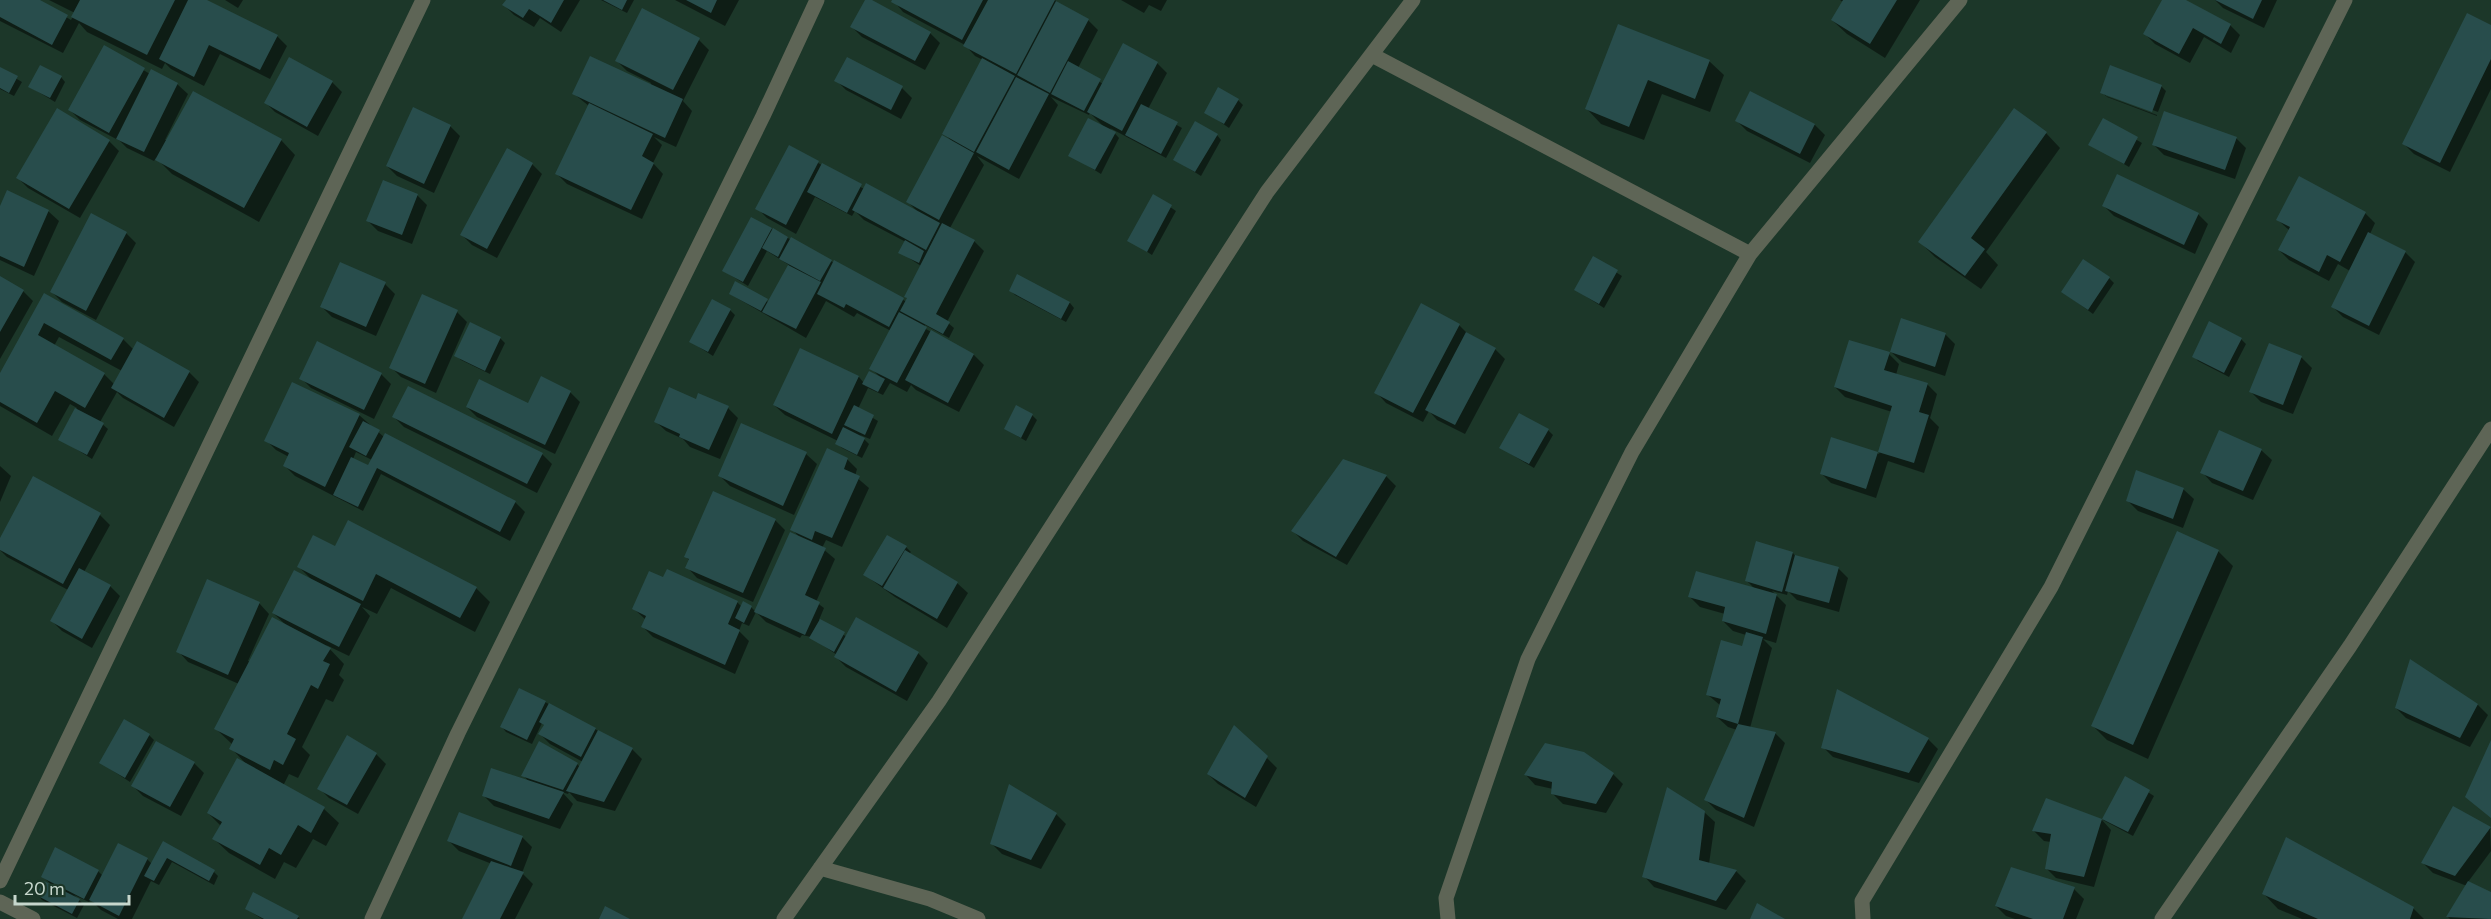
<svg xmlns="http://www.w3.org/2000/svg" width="2491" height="919" font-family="Commissioner,sans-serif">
<rect width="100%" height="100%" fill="#1c3729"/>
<path fill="#0007" fill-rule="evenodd" d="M0 0H37L71 20 75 13 49 0H204L277 36 287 46 270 79 220 54 204 86 171 69 165 63 162 69 87 32 79 23 63 53 0 21Z
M225 0H243L238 8Z
M507 0H580L561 32 540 18 534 27 514 15 504 5Z
M601 0H634L627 13Z
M675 0H739L725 26Z
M867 0 930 33 940 43 925 70 862 37 852 27Z
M893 0H1055L1061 6 1088 20 1098 30 1078 68 1103 84 1157 63 1167 73 1148 109 1182 128 1166 158 1110 128 1119 138 1101 174 1070 155 1104 127 1090 113 1089 115 1051 97 1058 105 1019 179 977 156 984 165 950 228 974 241 984 251 947 322 954 328 949 338 925 325 924 328 974 355 984 365 959 412 916 390 911 385 907 392 890 383 883 395 868 388 858 409 878 421 870 439 860 435 869 444 862 458 842 448 837 444 838 441 785 415 774 405 801 350 859 377 864 383 880 377 871 368 891 331 857 313 854 317 826 301 806 338 730 294 769 302 789 265 767 251 748 286 724 271 771 229 907 302 921 266 900 252 906 242 864 220 855 211 852 216 815 197 796 234 767 218 757 208 790 147 864 189 917 211 908 202 952 141 944 134 983 60 975 56 965 45 903 12Z
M1121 0H1167L1161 11 1149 5 1144 13Z
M1840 0H1920L1885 58 1847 34 1832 20 1843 2Z
M2163 0H2183L2230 25 2240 35 2231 53 2204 37 2190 63 2155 44 2145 34Z
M2215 0H2277L2264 28 2223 8Z
M1619 26 1709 61 1724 75 1710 112 1662 94 1644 140 1601 124 1587 109Z
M2491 26V89L2450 172 2414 154 2404 144Z
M699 40 709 50 683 101 692 111 676 147 654 137 662 145 653 163 663 174 642 219 567 184 557 174 589 106 574 94 650 86 651 83 627 71 617 61Z
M105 47 150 74 177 84 188 94 165 140H281L295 155 259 222 172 174 156 158 154 161 127 148 120 141 80 120 70 110Z
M847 59 902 88 912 98 901 119 846 90 836 80Z
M0 69 22 82 14 96 0 89Z
M61 77 65 82 55 102 30 87Z
M332 82 342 92 318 136 275 112 265 102Z
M2161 86 2166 91 2158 112 2106 93V96L2102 92Z
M1750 93 1815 125 1825 135 1810 163 1747 131 1737 121Z
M2106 96 2157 115V116L2107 97Z
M1238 100 1243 105 1229 128 1206 112Z
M2103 120 2142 143 2129 167 2090 144Z
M450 126 460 136 434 193 397 176 387 166Z
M2046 133 2060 148 1986 252 1998 265 1981 289 1935 257 1920 242Z
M1217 135 1221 140 1201 176 1175 160Z
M2236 138 2246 148 2235 179 2164 155 2154 145Z
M109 141 119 151 80 218 28 188 18 178Z
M532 164 542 174 497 258 472 245 462 235Z
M417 195 427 205 412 244 378 231 368 221Z
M1154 196 1176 211 1152 255 1129 240Z
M2104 206 2198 214 2208 224 2195 254 2114 216Z
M0 210 48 211 59 221 34 276 0 260Z
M2365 213 2375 223 2370 234 2405 252 2415 262 2379 335 2343 317 2333 307 2350 271 2338 264 2329 281 2289 260 2279 250 2290 231 2278 220Z
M126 233 136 243 96 320 62 302 52 292Z
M1593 258 1622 276 1604 308 1576 290Z
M1018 276 1070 303 1074 308 1066 322 1015 295 1011 291Z
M0 278 23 291 33 301 0 359Z
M2109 278 2114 283 2093 314 2063 292Z
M385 284 395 294 376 336 332 317 322 307Z
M44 296 123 339 134 350 189 372 199 382 174 427 123 398 117 392 100 422 108 429 92 459 60 439 77 408 70 404 52 436 0 406V376ZM59 337 122 371 115 385 104 374 54 346Z
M730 310 735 315 713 356 691 342Z
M457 312 467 322 436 393 401 377 391 367Z
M1459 325 1470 336 1495 349 1505 359 1465 434 1437 420 1429 411 1423 422 1386 403 1376 392Z
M1945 334 1955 344 1945 376 1902 362 1891 352Z
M500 338 505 343 490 374 461 360 456 355Z
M2241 339 2246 344 2229 377 2198 361 2194 356Z
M2270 345 2302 358 2312 368 2293 414 2261 402 2251 392Z
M1889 354 1899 364 1896 375 1927 384 1937 394 1930 418 1939 427 1924 473 1888 461 1876 498 1831 483 1821 473 1832 439 1879 454 1892 412 1845 397 1835 387Z
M381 374 391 384 374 419 311 388 301 378Z
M570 392 580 402 555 454 477 417 467 407 529 405Z
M697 401 728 408 738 418 720 459 690 447 683 439 666 431 655 421Z
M359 415 384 437 515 502 525 512 510 541 381 474 363 511 295 476 285 466 289 457 276 450 266 440ZM356 452 372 460 376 470 353 459Z
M1032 415 1037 420 1026 441 1005 429Z
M394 417 542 454 552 464 537 493 404 427Z
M742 425 806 454 817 464 794 515 730 486 720 476Z
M1548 430 1553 435 1534 468 1501 448Z
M2220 432 2261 450 2272 460 2253 500 2212 483 2202 472Z
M847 459 857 469 855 476 869 488 842 547 826 540 822 548 835 559 816 602 824 608 819 620 847 637 918 653 928 663 907 701 846 667 836 657 837 655 811 637 802 635 800 638 766 622 756 612 749 626 742 623 739 631 749 641 735 674 653 637 643 627 646 620 634 609 737 602 742 607H751L756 612 800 538 792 529Z
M0 466 11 476 0 502Z
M1386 476 1396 486 1347 565 1303 541 1293 531Z
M2183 489 2194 499 2183 528 2138 511 2128 501Z
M100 515 110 525 84 572 110 586 120 596 92 648 62 631 52 621 68 590 7 557 0 550V541Z
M775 520 785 530 753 602 697 578 687 567 690 561 686 557Z
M906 547 911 552 909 554 957 583 968 593 947 628 895 597 865 575Z
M336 548 476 588 490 602 475 632 391 588 377 614 362 607 370 616 349 656 326 645 344 664 339 675 344 680 333 702 326 699 302 747 310 755 298 778 289 774 283 786 324 809 339 823 326 846 313 839 296 868 284 862 275 879 229 853 214 839 221 826 208 813 246 764 231 748 233 745 216 729 239 684 188 662 178 651 259 603 269 614 248 661 251 662 287 626 273 613 312 580 299 567Z
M2218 551 2233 566 2148 759 2107 740 2093 726Z
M1793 553 1796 557 1838 568 1848 578 1839 612 1797 600 1788 591 1787 595 1772 591 1786 605 1776 643 1763 639 1772 648 1750 728 1775 733 1785 743 1754 827 1716 810 1706 800 1737 730 1728 727 1717 717 1721 706 1708 695 1743 648 1746 635 1733 631 1723 621 1725 614 1700 607 1690 597 1755 589 1746 580Z
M2411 662 2478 705 2488 715 2470 747 2406 718 2396 708Z
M545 702 632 749 642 759 615 811 577 801 569 792 568 794 562 792 573 804 560 829 494 806 484 796 530 783 523 775 577 764 580 767 583 762 550 744 540 734 545 726 542 723 532 744 506 732 502 727Z
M149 735 154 740 130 782 101 763Z
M1928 739 1938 749 1919 783 1833 757 1823 747Z
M376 754 386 764 358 814 329 798 319 788Z
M1267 758 1277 768 1256 807 1218 784 1208 774Z
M194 763 204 773 181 816 143 796 133 786Z
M1613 774 1623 784 1606 813 1563 804 1553 794V789L1535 785 1526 775Z
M2126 778 2154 796 2133 836 2103 820Z
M1704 812 1715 822 1709 864 1736 871 1746 881 1726 910 1654 887 1644 876Z
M1056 814 1066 824 1041 869 1002 854 992 844Z
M2102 820 2111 830 2094 887 2056 878 2046 868 2051 842 2044 841 2034 831Z
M2490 828 2491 851 2468 882 2491 893V919H2450L2448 917 2467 886 2433 873 2423 863Z
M522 837 532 847 522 873 533 884 515 919H463L492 864 459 851 449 841Z
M163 843 214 872 218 876 214 885 172 862 159 885 151 881 132 919H118L101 910 91 900 89 902 74 895 84 905 77 918 42 900 38 895 52 885 42 876 98 871 103 876 147 859 152 864Z
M2074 889 2084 899 2076 919H2015L2006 916 1996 906Z
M2264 894 2413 908 2424 919H2302L2278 909Z
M247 909 298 917 300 919H262Z"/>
<path fill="#284d4c" d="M0 0H40L68 15 52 45 0 17Z
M80 0H175L147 55 71 17Z
M188 0H207L278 35 260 70 209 45 194 77 159 59Z
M506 0H564L551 23 529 9 523 18 502 5Z
M603 0H627L622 10Z
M686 0H717L711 13Z
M865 0H872L931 32 915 61 850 27Z
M892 0H983L962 40 891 2Z
M988 0H1055L1016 74 963 46Z
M1843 0H1897L1870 44 1831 20Z
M2162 0H2186L2231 24 2221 44 2193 28 2179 54 2143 34Z
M2215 0H2262L2253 19Z
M1056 1 1089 19 1050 93 1017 75Z
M642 8 700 38 673 90 615 61Z
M2467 13 2491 25V59L2440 163 2402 144Z
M1618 24 1710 60 1695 99 1648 80 1629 127 1585 109Z
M1123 43 1158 62 1122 131 1087 112Z
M104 45 145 68 109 133 68 110Z
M590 56 683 99 665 138 572 94Z
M289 57 333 81 307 127 264 103Z
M847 57 903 86 891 110 834 81Z
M982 58 1015 76 974 152 942 134Z
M1068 61 1101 79 1084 111 1051 94Z
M40 65 62 76 50 98 28 87Z
M2110 65 2162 85 2152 112 2100 93Z
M0 67 18 76 9 93 0 88Z
M151 69 178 83 144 152 116 139Z
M1016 77 1049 94 1009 170 976 152Z
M1218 87 1239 99 1224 124 1204 113Z
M193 91 282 139 244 208 155 160Z
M1750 91 1815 124 1800 154 1735 121Z
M589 103 653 134 642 156 654 163 631 210 555 174Z
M1141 104 1178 122 1161 154 1125 135Z
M413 107 451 125 424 184 386 166Z
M57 108 110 140 69 209 16 178Z
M2014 108 2047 132 1971 238 1985 249 1965 276 1918 242Z
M2164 111 2237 137 2225 170 2152 145Z
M1088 118 1116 132 1095 170 1068 156Z
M2103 118 2138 137 2124 164 2088 145Z
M1195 121 1218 134 1195 172 1173 160Z
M942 135 974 153 939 220 906 202Z
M789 145 819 161 786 225 755 209Z
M507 148 533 163 487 249 460 235Z
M822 163 862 184 847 213 807 192Z
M2117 174 2199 213 2184 245 2102 206Z
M2299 176 2366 212 2340 262 2327 255 2319 272 2278 250 2290 227 2276 220Z
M383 180 418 194 402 235 366 221Z
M866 183 940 223 926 250 852 210Z
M7 190 49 210 24 267 0 256V206Z
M1153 194 1172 205 1147 252 1127 241Z
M91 213 127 232 86 311 50 292Z
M751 217 772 228 743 282 722 271Z
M942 223 975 240 936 314 950 322 943 334 900 311 907 298 904 297Z
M773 228 788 237 778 257 762 248Z
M2368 232 2406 251 2369 326 2331 307Z
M791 237 832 260 820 281 779 259Z
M905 240 924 251 919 263 898 253Z
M1593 256 1618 270 1599 304 1574 290Z
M2083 259 2110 277 2088 310 2061 292Z
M834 260 904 298 889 327 846 304 844 308 817 294Z
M340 262 386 282 366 327 320 307Z
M788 265 821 282 796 329 762 312Z
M1017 274 1070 302 1061 319 1009 291Z
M0 276 24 290 0 332Z
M735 281 768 299 761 311 729 294Z
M44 293 124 338 111 360 44 323 38 335 105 373 85 408 55 391 37 423 0 402V373Z
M422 294 458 310 425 384 389 368Z
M712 299 731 309 708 352 689 342Z
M1421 303 1460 324 1413 413 1374 393Z
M899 312 927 327 897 383 869 369Z
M1901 318 1946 333 1935 367 1890 352Z
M2209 321 2242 338 2224 373 2192 357Z
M470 322 501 337 485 371 454 356Z
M931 330 974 354 948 403 905 380Z
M1466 332 1496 348 1455 425 1425 410Z
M1849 340 1890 352 1884 370 1928 383 1919 412 1929 415 1914 463 1878 452 1892 406 1834 387Z
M137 341 190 371 164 418 111 388Z
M317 341 382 373 364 410 299 379Z
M2269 343 2302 356 2283 405 2249 392Z
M800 348 859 376 832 434 773 405Z
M869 371 885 379 878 392 862 384Z
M541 376 571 391 545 445 466 407 479 379 528 403Z
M292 382 360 414 325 487 283 466 289 453 264 441Z
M408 386 543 453 527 484 392 417Z
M669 387 696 399 698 393 729 406 709 450 679 437 680 434 654 422Z
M854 405 874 415 865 435 844 425Z
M1016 405 1033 414 1021 438 1004 429Z
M75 408 104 423 87 455 58 440Z
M1519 413 1549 429 1529 464 1499 448Z
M363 421 380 430 366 456 349 447Z
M741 423 807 452 783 506 718 476Z
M843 427 865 438 857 455 835 444Z
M2219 430 2262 449 2243 491 2200 473Z
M385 433 516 501 500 532 377 468 358 507 333 495 351 457 368 465Z
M1831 437 1878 452 1866 489 1820 474Z
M827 448 848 458 844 469 860 476 832 538 815 531 812 540 790 530Z
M1343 459 1387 475 1336 557 1291 531Z
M2136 470 2184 488 2173 519 2126 501Z
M33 476 101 513 63 584 0 550V538Z
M713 491 776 519 743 593 685 568 689 559 684 557Z
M348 520 477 587 460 618 376 574 363 601 297 567 313 535 335 546Z
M2177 531 2219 550 2133 745 2091 726Z
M790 532 826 548 805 595 820 602 805 635 754 612Z
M887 535 907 546 882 586 863 575Z
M1756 541 1793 552 1782 592 1745 581Z
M905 550 958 582 937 619 883 588Z
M1795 555 1839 567 1829 603 1785 591Z
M79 568 111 585 82 639 50 621Z
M667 569 738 601 728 624 740 630 725 665 641 627 646 616 632 609 649 571 663 577Z
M294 570 361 604 339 647 272 613Z
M1696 571 1777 594 1766 634 1722 621 1725 607 1688 597Z
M207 579 260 602 228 675 176 652Z
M743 601 752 606 744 623 735 618Z
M272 617 331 648 323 661 330 664 318 689 311 685 287 734 296 739 283 765 274 760 270 770 229 749 234 739 214 729Z
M856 617 919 652 896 692 834 657Z
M820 619 845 632 834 652 809 638Z
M1746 632 1763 637 1738 724 1716 717 1721 699 1706 695 1721 640 1742 646Z
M2410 659 2478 704 2460 738 2395 708Z
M519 688 546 701 527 740 500 727Z
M1837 689 1929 738 1909 773 1821 748Z
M549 703 596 728 581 757 538 734 544 725 539 722Z
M124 719 150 734 125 778 99 763Z
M1738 724 1776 732 1744 818 1704 800Z
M1234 725 1268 756 1245 798 1207 774Z
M598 730 633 748 604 802 566 791Z
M347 735 377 753 347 805 317 789Z
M2491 740V818L2465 797Z
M156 741 195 762 170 807 131 786Z
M539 741 578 763 563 790 521 776Z
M1545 743 1584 752 1614 773 1596 804 1551 794 1552 782 1524 775Z
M237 758 325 807 311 833 298 825 281 855 269 848 260 865 212 839 222 822 207 813Z
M491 768 564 792 549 819 482 796Z
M2125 776 2150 790 2128 832 2102 819 2084 877 2045 869 2051 834 2032 831 2046 798 2102 819Z
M1009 784 1057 813 1031 860 990 844Z
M1667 787 1705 811 1699 860 1737 870 1716 901 1642 877Z
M2453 806 2491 827 2455 876 2421 863Z
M459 812 523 836 511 866 447 841Z
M2286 837 2414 907 2410 919H2318L2262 894Z
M163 841 215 870 209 881 167 858 154 881 144 876Z
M118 843 148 858 119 916 89 900Z
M55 847 99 870 84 899 41 877Z
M491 861 524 872 500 919H462Z
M2011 867 2075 887 2063 919H2033L1995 906Z
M44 881 80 899 72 914 36 895Z
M2468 881 2491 892V919L2446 917Z
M253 892 299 916 297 919H264L245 909Z
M1757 903 1785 919H1750Z
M605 906 630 919H599Z"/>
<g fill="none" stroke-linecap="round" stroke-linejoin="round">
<path stroke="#5e6556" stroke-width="15" d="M1372 55 1750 254
M820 868 930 899 978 919
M0 881 423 0
M0 902 33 919
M372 919 458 733 763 116 817 0
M784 919 939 701 1267 192 1413 0
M1448 919 1446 898 1528 659 1632 452 1750 254 1960 0
M1863 919 1862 901 2051 587 2345 0
M2162 919 2350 646 2491 429"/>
</g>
<path d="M15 895v9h114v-9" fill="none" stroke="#c7d7cd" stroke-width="3"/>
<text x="24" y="895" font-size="18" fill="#c7d7cd" stroke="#1c3729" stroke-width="4.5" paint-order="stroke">20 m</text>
</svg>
